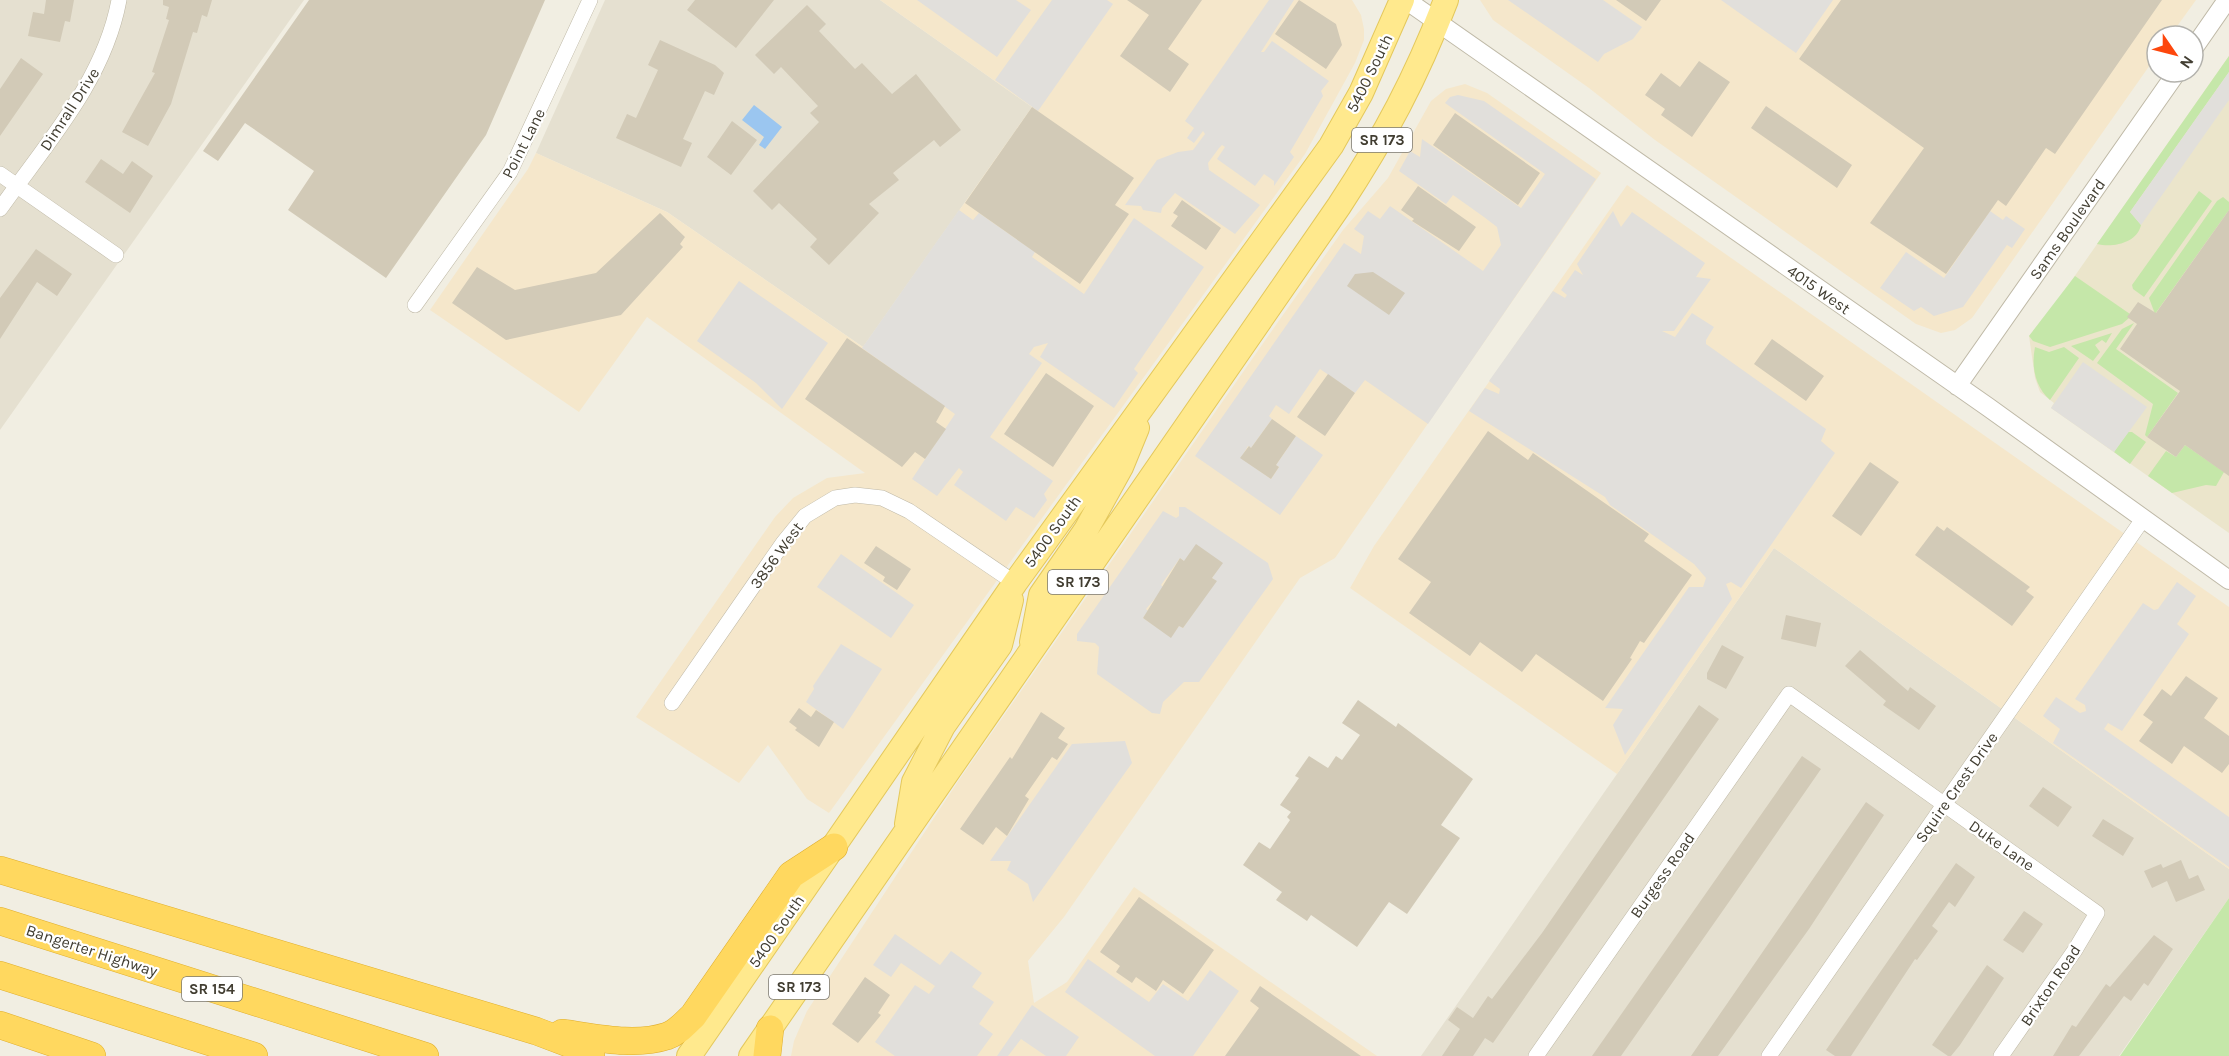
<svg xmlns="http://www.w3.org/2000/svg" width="2229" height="1056" font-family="Karla,sans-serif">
<rect width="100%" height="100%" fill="#f1eee2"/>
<path fill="#e5e0d0" d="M0 0H304L0 430Z
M605 0H880L1032 107 863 347 667 212 536 153Z
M1774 548 2229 869V898L2119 1056H1421Z"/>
<path fill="#f5e7cb" d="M880 0H1352L1361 15 1364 29V40L1355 63 1305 154 829 813 807 799 768 745 739 783 636 717 775 517 793 498 827 478 865 473 647 317 579 412 430 310 528 169 536 153 667 212 863 347 1032 107Z
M1480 0H2196L2170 36H2157V55L1972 318 1955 330 1941 333 1916 324 1655 140 1589 88 1493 20Z
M1465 84 1487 93 1601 173 1335 558 1300 578 1064 917 1028 961 1034 1003 1067 982 1134 887 1377 1056H791L794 1041 807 1011 959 780 1278 322 1343 230 1388 178 1431 101 1446 89Z
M1627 185 2229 607V869L1774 548 1617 774 1350 588 1374 546Z"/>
<path fill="#ebe5cb" d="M2229 56V533L2051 408 2054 403 2040 392 2035 378 2029 336 2053 307Z"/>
<path fill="#c5e7a9" d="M2229 56V72L2130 212 2141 225C2137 243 2113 248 2097 244Z
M2199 191 2212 201 2144 297 2133 289 2132 285Z
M2223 197 2229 202V210L2155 314 2149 298 2217 201Z
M2075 276 2130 314 2129 318 2122 324 2050 347 2033 341 2029 336Z
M2134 323 2116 349 2178 393 2147 437 2145 435 2153 404 2097 363 2122 329Z
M2112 333 2106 343 2102 340 2095 345 2100 352 2093 361 2071 346Z
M2035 347 2049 352 2064 347 2079 358 2050 400C2035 387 2031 366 2035 347Z
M2128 432H2132L2146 442 2130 464 2114 452Z
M2185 445 2224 472 2216 486 2206 485 2172 493 2148 476 2166 451 2176 457Z
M2229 898V1056H2120Z"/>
<path fill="#e1dfdb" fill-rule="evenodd" d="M917 0H1016L1031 10 997 57Z
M1052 0H1107L1113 4 1038 111 995 80Z
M1269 0H1294L1261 52H1264L1272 41 1329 81 1321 91 1323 96 1290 152 1294 157 1274 186V181L1264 174 1255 186 1217 159 1225 147 1222 145 1219 148 1208 163 1209 170 1260 205 1235 234 1175 193 1162 208 1161 213 1143 210 1141 206 1125 205 1157 160 1178 152 1193 150 1205 134 1203 131 1194 143 1187 138 1194 128 1185 121Z
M1508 0H1603L1642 27 1633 39 1604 54 1598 62Z
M1721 0H1833L1796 53Z
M2229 72V100L2141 225 2130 212Z
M1458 95 1484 101 1596 179 1428 424 1365 380 1355 393 1320 369 1289 414 1276 405 1269 416 1272 419 1251 448 1248 446 1241 458 1271 479 1279 467 1276 465 1296 436 1323 455 1280 515 1195 456 1344 243 1361 254 1364 236 1354 229 1368 211 1380 219 1390 206 1483 271 1501 245 1497 227 1484 217 1453 195 1446 204 1399 171 1410 151 1420 157 1422 139 1521 208 1545 174 1445 103 1450 97Z
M959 210 973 220 979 213 1035 252 1032 257 1084 294 1134 218 1204 267 1134 369 1138 373 1114 408 1040 357 1048 343 1034 347 1029 354 1042 363 990 437 1053 481 1044 494 1047 500 1034 518 1016 507 1006 521 954 485 963 472 959 468 937 496 912 479 955 414 862 348Z
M1613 211 1621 227 1632 212 1705 263 1696 277 1711 279 1674 331H1662L1675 337 1692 313 1714 327 1706 340V344L1826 429 1821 441 1835 453 1741 588 1731 582 1726 584 1732 599 1625 755 1613 725 1623 709 1605 708 1689 587H1703L1706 578 1694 564 1610 505 1605 497 1469 411 1485 388 1499 394 1500 389 1489 381 1553 291 1565 298 1567 295 1561 290 1575 270 1583 275 1577 264Z
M1990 211 2003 220 2006 216 2025 229 2012 248 2007 245 1963 307 1934 316 1921 307 1914 311 1880 288 1906 252 1944 278Z
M739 281 828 343 782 409 756 383 697 341Z
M2083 362 2147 407 2114 452 2051 408Z
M1179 507H1185L1268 563 1273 579 1199 682H1184L1163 702 1160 714 1152 713 1097 674 1099 647 1095 643 1077 641V634L1163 511 1176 518 1179 516ZM1180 558 1184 561 1222 563 1212 578 1216 581 1183 628 1179 626 1171 637 1143 618 1148 611 1146 609 1164 588 1161 585Z
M841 554 914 605 891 638 817 587Z
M2177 582 2196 596 2177 624 2189 634 2122 731 2108 723 2104 729 2229 817V867L2053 743 2060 729 2043 716 2056 697 2080 713 2086 711 2085 705 2075 699 2143 603 2154 610 2158 609Z
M841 644 882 669 843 729 806 702 814 689 813 686Z
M1125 741 1132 763 1033 902 1028 884 1007 870 1011 861H990L1072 744Z
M895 934 940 965 951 951 982 973 972 987 994 1002 979 1024 993 1034 977 1056H895L875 1042 915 985 929 994 935 986 901 963 891 977 873 965Z
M1088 959 1149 1002 1163 984 1188 1001 1210 970 1239 991 1193 1056H1155L1065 992Z
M1032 1005 1079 1037 1066 1056H1046L1021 1039 1008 1056H997Z"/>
<path fill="#9bc6f0" d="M754 105 782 127 765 149 759 145 764 137 742 120Z"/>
<path fill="#d2cab7" d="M46 0H74L70 22 65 21 60 42 28 36 33 12 44 14Z
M163 0H212L207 17 202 15 197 33 193 32 171 104 148 146 122 132 155 73 152 72 169 20 166 19 169 7 163 5Z
M309 0H545L486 135 386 278 288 210 314 171 271 141 245 123 218 161 203 151Z
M695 0H774L736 48 687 10Z
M1127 0H1202L1168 49 1189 64 1170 92 1120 56 1149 15Z
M1299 0 1336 24 1342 45 1326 69 1275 34Z
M1616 0H1661L1646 21Z
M1841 0H2162L2055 154 2046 148 2006 206 1998 200 1946 274 1870 223 1924 148 1799 59Z
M807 5 826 24 819 31 855 69 862 63 892 94 916 74 961 130 940 147 934 140 893 173 899 180 869 204 879 213 829 265 810 247 817 239 779 203 772 210 753 191 819 122 810 113 818 106 781 67 774 74 755 55Z
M660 40 715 65 724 73 714 95 705 91 683 139 692 143 681 167 616 138 627 114 636 118 658 70 648 65Z
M21 58 43 74 0 136V89Z
M1699 61 1730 82 1692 137 1661 115 1665 109 1645 95 1661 73 1680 87Z
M1766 106 1852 165 1837 188 1751 128Z
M1032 107 1134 178 1115 205 1129 214 1080 284 965 203Z
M1455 113 1540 173 1518 205 1433 145Z
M732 121 757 140 731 175 707 157Z
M101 159 123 174 132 161 153 176 130 213 85 182Z
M1418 186 1476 227 1459 251 1412 221 1414 219 1401 210Z
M1182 200 1221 228 1206 250 1171 226 1178 216 1173 213Z
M2229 210V476L2185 445 2176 457 2147 437 2180 391 2120 349 2137 324 2127 317 2138 302 2156 313Z
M660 213 685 237 680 244 683 247 621 315 506 340 452 303 477 267 515 290 596 273Z
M36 249 72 274 57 296 37 282 0 339V298Z
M1373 272 1405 293 1389 315 1347 286 1355 274Z
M847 338 945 406 936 422 946 429 925 459 915 452 902 467 805 399Z
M1772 339 1824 376 1806 401 1754 364Z
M1046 373 1094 406 1053 467 1004 434Z
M1328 374 1355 393 1325 436 1297 417Z
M1272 419 1296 436 1276 465 1279 467 1271 479 1240 458 1249 446 1251 448Z
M1488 431 1528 460 1533 453 1649 534 1644 541 1692 575 1644 643 1640 641 1630 658 1632 659 1603 701 1536 654 1522 672 1480 642 1470 656 1409 613 1431 582 1398 559Z
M1870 462 1899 482 1861 536 1832 516Z
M1937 526 1944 531 1947 527 2030 587 2026 591 2034 597 2012 626 1915 555Z
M1196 544 1223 563 1212 578 1217 581 1183 628 1179 626 1171 638 1143 618 1180 558 1184 561Z
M876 546 911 569 897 590 883 581 885 577 864 563Z
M1786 615 1821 623 1816 647 1781 639Z
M1722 645 1744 657 1726 689 1707 679V673Z
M1860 650 1908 691 1910 687 1936 706 1919 730 1883 705 1886 701 1845 666Z
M2186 676 2218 698 2204 718 2229 736V764L2222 773 2184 746 2172 764 2139 741 2153 722 2143 715 2162 689 2171 696Z
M1358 700 1396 727 1398 723 1473 779 1441 825 1460 838 1407 914 1389 902 1357 947 1311 915 1307 921 1276 900 1282 892 1243 865 1259 842 1270 849 1290 820 1287 817 1291 812 1280 805 1299 778 1295 776 1309 756 1328 768 1336 756 1342 760 1360 735 1342 723Z
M1699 705 1719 719 1493 1043 1485 1038 1473 1056H1442L1460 1029 1448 1020 1457 1007 1473 1018 1488 996 1492 999 1542 933Z
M799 708 811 717 816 710 834 722 819 747 795 730 797 728 789 722Z
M1041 712 1065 728 1058 738 1068 744 1057 760 1052 757 1025 796 1029 799 1007 836 996 827 983 845 960 829 1010 757 1012 759Z
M1802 756 1821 769 1731 899 1621 1056H1592Z
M2043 787 2072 807 2058 827 2029 806Z
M1866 802 1884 815 1809 929 1718 1056H1691Z
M2103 819 2134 838 2123 856 2092 836Z
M2181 860 2189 879 2198 875 2205 890 2176 902 2167 881 2152 888 2144 871 2161 864 2163 868Z
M1956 863 1975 877 1955 907 1949 902 1932 926 1938 931 1917 960 1915 959 1851 1056H1835L1826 1050Z
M1139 897 1214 950 1183 994 1163 980 1156 991 1136 977 1132 983 1116 972 1120 966 1100 952Z
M2024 911 2043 924 2023 953 2003 940Z
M2154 935 2173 949 2148 986 2144 983 2131 1001 2124 996 2079 1056H2053L2072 1025 2076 1027 2106 984 2110 987Z
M1987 965 2004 978 1960 1045 1951 1056H1948L1932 1045Z
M865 977 890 995 878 1013 881 1015 858 1043 832 1024Z
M1260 986 1361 1056H1225L1259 1008 1250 1001Z"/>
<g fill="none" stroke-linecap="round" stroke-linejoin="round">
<g stroke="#bfb9a7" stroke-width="16">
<path id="minor" d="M0 174 116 255
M0 209C46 144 104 81 119 0
M415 305 510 172 590 0
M672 703 783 543 805 516 835 498 855 495 882 498 909 511 1015 583
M1536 1056 1789 694 2097 913 2075 950 2001 1056
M1769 1056 2143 519"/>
</g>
<g stroke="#bfb9a7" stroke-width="20">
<path id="tertiary" d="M1406 0 1988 407 2229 580
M2193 49 2227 0
M1957 386 2177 72"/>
</g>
<g stroke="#e4c85c" stroke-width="26">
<path id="primary" d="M1032 642 1041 595 1086 530 1121 467 1137 428
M907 824 914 782 943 726 1000 645 1011 600
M689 1056 1015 583 1331 146 1361 93 1402 0
M751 1056 1339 206C1385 136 1416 78 1446 0"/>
</g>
<g stroke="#dfae2e" stroke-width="28">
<path id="motorway" d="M0 870 536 1031 573 1045 591 1056
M0 921 425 1056
M0 975 254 1056
M0 1025 92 1056
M562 1033C594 1037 634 1047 667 1036 677 1033 685 1023 693 1016L791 875 834 847
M767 1056 770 1029"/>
</g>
<use href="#minor" stroke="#fff" stroke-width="15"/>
<use href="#tertiary" stroke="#fff" stroke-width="18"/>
<use href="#primary" stroke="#ffe98d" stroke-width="24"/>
<use href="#motorway" stroke="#ffd85f" stroke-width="27"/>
</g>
<g text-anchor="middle" stroke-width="4.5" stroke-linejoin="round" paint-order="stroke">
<g fill="#fff" stroke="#7b7870" stroke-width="1.5">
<rect x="1352" y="128" width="60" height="24" rx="4.5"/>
<rect x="1048" y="570" width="60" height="24" rx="4.5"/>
<rect x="769" y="975" width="60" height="24" rx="4.5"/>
<rect x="182" y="977" width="60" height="24" rx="4.5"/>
</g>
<g font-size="15" font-weight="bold" fill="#423e32">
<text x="1382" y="145">SR 173</text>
<text x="1078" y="587">SR 173</text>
<text x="799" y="992">SR 173</text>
<text x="212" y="994">SR 154</text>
</g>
<g font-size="16" fill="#423e32" stroke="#fff">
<text transform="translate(1369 73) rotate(-64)" y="6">5400 South</text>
<text transform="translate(69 109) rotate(-57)" y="6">Dimrall Drive</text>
<text transform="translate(523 143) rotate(-63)" y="6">Point Lane</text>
<text transform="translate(2067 229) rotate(-55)" y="6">Sams Boulevard</text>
<text transform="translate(1819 289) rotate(35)" y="6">4015 West</text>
<text transform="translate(1052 531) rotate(-54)" y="6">5400 South</text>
<text transform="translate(776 555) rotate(-54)" y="6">3856 West</text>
<text transform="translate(1956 787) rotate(-55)" y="6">Squire Crest Drive</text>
<text transform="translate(2002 845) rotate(35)" y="6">Duke Lane</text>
<text transform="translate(1662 875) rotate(-55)" y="6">Burgess Road</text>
<text transform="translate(776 931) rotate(-55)" y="6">5400 South</text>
<text transform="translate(92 950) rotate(18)" y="6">Bangerter Highway</text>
<text transform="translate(2050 985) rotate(-56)" y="6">Brixton Road</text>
</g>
</g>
<g transform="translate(2175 54) rotate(125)"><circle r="28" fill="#ffffff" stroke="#b3b2ad" stroke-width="1.5"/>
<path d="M0-4.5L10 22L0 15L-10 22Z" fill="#fd470d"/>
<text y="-9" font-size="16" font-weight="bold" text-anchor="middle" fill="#423e32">N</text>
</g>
</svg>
